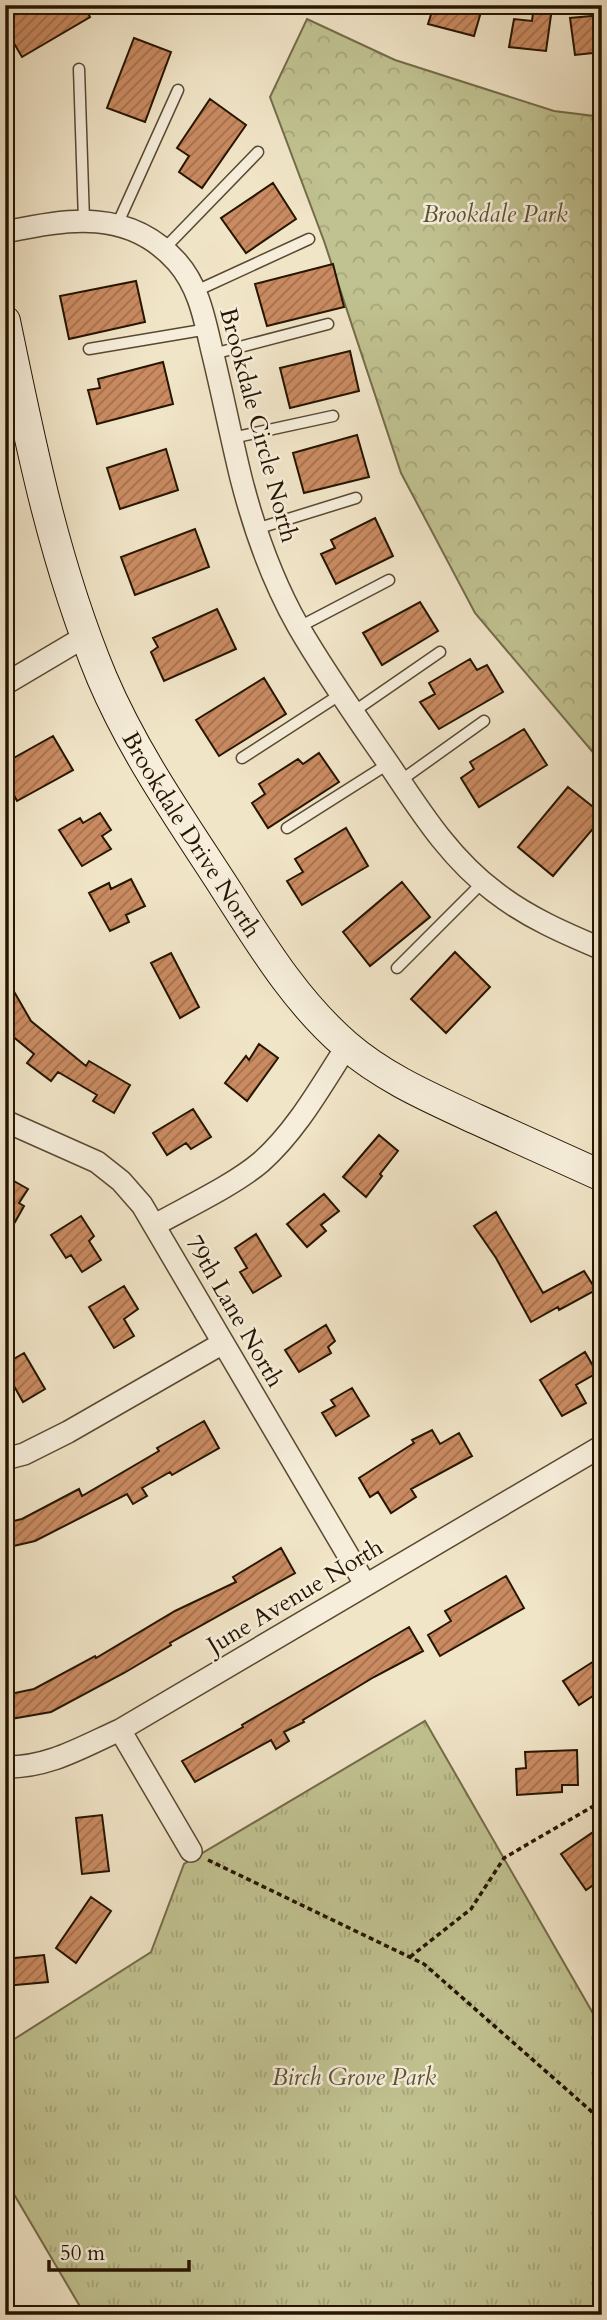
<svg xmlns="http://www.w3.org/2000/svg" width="607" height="2320" font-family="Cardo,serif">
<defs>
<pattern id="grass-tufts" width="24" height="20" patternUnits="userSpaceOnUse" patternTransform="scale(1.75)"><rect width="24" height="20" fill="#c1c291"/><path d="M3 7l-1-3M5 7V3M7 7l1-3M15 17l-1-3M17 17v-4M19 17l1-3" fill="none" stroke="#a6a67b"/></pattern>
<pattern id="forest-crowns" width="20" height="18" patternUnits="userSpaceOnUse" patternTransform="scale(1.75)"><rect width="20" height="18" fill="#c1c291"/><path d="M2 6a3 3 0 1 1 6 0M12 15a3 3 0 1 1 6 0" fill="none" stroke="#a6a67b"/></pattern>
<pattern id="building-hatch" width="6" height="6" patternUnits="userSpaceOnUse" patternTransform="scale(1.75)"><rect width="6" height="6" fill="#ca8b62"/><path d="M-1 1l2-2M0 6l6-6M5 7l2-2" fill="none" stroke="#a4704e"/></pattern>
</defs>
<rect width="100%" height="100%" fill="#f1e5c8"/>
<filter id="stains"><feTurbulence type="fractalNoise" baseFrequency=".00286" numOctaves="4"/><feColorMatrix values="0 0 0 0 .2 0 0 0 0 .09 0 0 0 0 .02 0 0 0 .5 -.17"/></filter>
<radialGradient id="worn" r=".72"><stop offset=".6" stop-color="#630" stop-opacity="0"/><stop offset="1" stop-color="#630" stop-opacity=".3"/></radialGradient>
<path fill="url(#grass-tufts)" stroke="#746c48" stroke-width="2" d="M425 1721 602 2029V2315H85L5 2179V2045L151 1952 184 1864Z"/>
<path fill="url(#forest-crowns)" stroke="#746c48" stroke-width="2" d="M307 19 395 60 554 111 602 117V763L475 613 401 473 324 241 270 97Z"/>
<path fill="url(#building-hatch)" stroke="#261500" stroke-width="2" d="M27 5H84L90 17 22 57 5 28V18Z
M434 5H483L474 36 428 24Z
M534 5 552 8 546 51 509 47 514 19 532 21Z
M602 15V52L575 55 570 18Z
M134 38 171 52 145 122 107 108Z
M210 99 246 125 202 188 179 172 189 156 177 148Z
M273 183 296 219 246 253 221 218Z
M333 264 344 307 267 326 255 284Z
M136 281 145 322 69 339 60 296Z
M350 351 359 391 290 408 280 368Z
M163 362 173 404 97 424 88 390 100 388 98 379Z
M357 435 369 477 304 493 293 453Z
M166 449 178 490 120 509 107 468Z
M375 518 393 556 336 584 321 554 335 548 331 540Z
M195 529 209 567 135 595 121 557Z
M420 602 438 631 382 665 363 633Z
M217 609 236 649 164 681 151 652 158 647 153 638Z
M470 659 477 670 487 665 503 692 439 729 420 702 435 694 429 683Z
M264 678 286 714 219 756 196 720Z
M524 729 547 765 479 807 461 778 474 769 470 762Z
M53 736 73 770 17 801 6 780 13 777 5 763Z
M319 753 339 782 268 828 252 803 265 794 259 784 298 759 303 764Z
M568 787 602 814V818L553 876 518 847Z
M100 813 111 830 102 836 111 849 82 866 59 830 80 818 83 823Z
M346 828 368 866 302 905 287 881 303 872 295 859Z
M131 879 145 906 126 915 129 922 110 931 89 893 109 883 111 889Z
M402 882 430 917 370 966 343 932Z
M455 952 490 987 446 1033 411 999Z
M171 953 199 1007 180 1018 151 963Z
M5 976 31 1021 86 1066 89 1061 130 1085 114 1113 93 1101 97 1095 58 1072 51 1081 27 1063 34 1054 5 1030Z
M259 1044 278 1058 247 1101 225 1083 246 1056 249 1060Z
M193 1109 211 1137 191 1149 186 1143 167 1155 153 1133Z
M379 1135 398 1151 380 1174 382 1176 366 1197 343 1177Z
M5 1176 28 1189 19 1203 24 1206 15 1222 10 1219 5 1228Z
M324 1194 339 1211 321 1225 326 1231 307 1247 287 1224Z
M496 1212 543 1293 584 1271 596 1290 559 1310 558 1307 531 1322 496 1258 474 1226Z
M81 1216 94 1236 89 1241 101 1260 82 1272 71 1255 66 1258 51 1235Z
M256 1234 281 1276 253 1293 240 1272 247 1268 235 1248Z
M124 1286 138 1309 124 1319 134 1336 114 1348 89 1307Z
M326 1325 335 1341 328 1347 331 1353 299 1372 285 1350Z
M585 1352 597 1373 576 1385 586 1403 562 1416 540 1380Z
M24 1353 45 1389 23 1402 14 1386 5 1391V1364Z
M352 1388 369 1416 336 1436 322 1413 335 1406 331 1400Z
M204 1421 219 1448 172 1475 170 1472 142 1488 147 1496 133 1504 127 1494 35 1541 5 1548V1523L22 1519 79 1489 82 1496 159 1451 157 1448Z
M432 1430 440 1444 459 1433 472 1456 411 1489 416 1497 391 1513 378 1492 370 1497 359 1478 414 1443 412 1440Z
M281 1548 295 1573 170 1643 171 1645 124 1673 51 1712 5 1720V1695L34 1689 95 1656 96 1658 175 1611 236 1582 233 1577Z
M506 1576 524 1608 440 1656 428 1635 451 1621 445 1611Z
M409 1627 423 1651 374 1677 303 1720 304 1722 284 1732 289 1741 276 1749 271 1740 195 1782 182 1761 243 1727 242 1725Z
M602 1656V1690L579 1705 563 1681Z
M577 1750 578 1785H562V1792L517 1795 516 1769 526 1768 525 1752Z
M102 1815 109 1871 82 1874 76 1818Z
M602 1826V1879L586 1890 561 1854Z
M91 1897 111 1911 76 1963 56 1948Z
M44 1955 48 1982 5 1986V1959Z"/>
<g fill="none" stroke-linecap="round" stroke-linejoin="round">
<g stroke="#594932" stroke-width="13">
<path id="lane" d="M79 69 84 221
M117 225 178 90
M163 250 258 152
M196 291 309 239
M89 349 208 329
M213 354 328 324
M232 438 333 416
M256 529 356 498
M299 627 389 580
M353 712 440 652
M242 758 341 694
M400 781 484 721
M287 828 388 764
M397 968 483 882"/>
</g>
<g stroke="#594932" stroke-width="24">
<path id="street" d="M5 232C68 219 129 208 177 262 200 288 205 322 213 355 223 396 231 437 241 478 254 529 272 580 298 626 325 673 357 718 388 763 419 809 449 858 495 892 527 917 564 933 602 949
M5 684 86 636
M5 1121 97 1162 121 1181 142 1205 365 1584
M155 1225C187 1207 234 1185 261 1162 297 1130 321 1086 347 1046
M5 1459 24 1454 68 1432 223 1343
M120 1730 191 1851
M5 1767C48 1768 82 1747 120 1730L602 1446"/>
</g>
<g stroke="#261500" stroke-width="32">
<g id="secondary">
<path id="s1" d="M5 321C30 442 54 563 102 678 134 753 181 820 225 888 261 944 295 1001 346 1045 384 1078 431 1098 476 1119 518 1138 560 1157 602 1176"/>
</g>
</g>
<path stroke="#261500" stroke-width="3.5" stroke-dasharray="5 3.5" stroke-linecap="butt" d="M208 1860 424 1964 591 2111 602 2127
M410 1957 471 1909 504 1858 602 1801"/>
<use href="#lane" stroke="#f6eedb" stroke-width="10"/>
<use href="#street" stroke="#f6eedb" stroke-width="21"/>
<use href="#secondary" stroke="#f6eedb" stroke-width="30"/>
</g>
<g text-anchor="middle" stroke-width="5" stroke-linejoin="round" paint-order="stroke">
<g font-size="24" font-style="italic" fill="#5c5233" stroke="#f6eedb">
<text x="495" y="222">Brookdale Park</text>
<text x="354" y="2085">Birch Grove Park</text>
</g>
<g font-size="24" fill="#261500" stroke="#f6eedb">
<text transform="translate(259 425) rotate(75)" y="8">Brookdale Circle North</text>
<text dy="8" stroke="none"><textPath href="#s1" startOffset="551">Brookdale Drive North</textPath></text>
<text transform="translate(235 1311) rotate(60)" y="8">79th Lane North</text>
<text transform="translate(295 1596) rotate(-31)" y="8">June Avenue North</text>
</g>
</g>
<rect width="607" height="2320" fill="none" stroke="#f1e5c8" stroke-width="28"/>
<rect x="7" y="7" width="593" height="2306" fill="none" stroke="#261500" stroke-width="3.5"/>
<rect x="14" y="14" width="579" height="2292" fill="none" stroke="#261500" stroke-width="2"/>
<path d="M49 2260v10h140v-10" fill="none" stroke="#261500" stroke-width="3.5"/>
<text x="60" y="2260" font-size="21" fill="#261500" stroke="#f6eedb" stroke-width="5" paint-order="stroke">50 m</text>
<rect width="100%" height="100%" filter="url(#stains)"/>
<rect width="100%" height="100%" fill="url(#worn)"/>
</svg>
